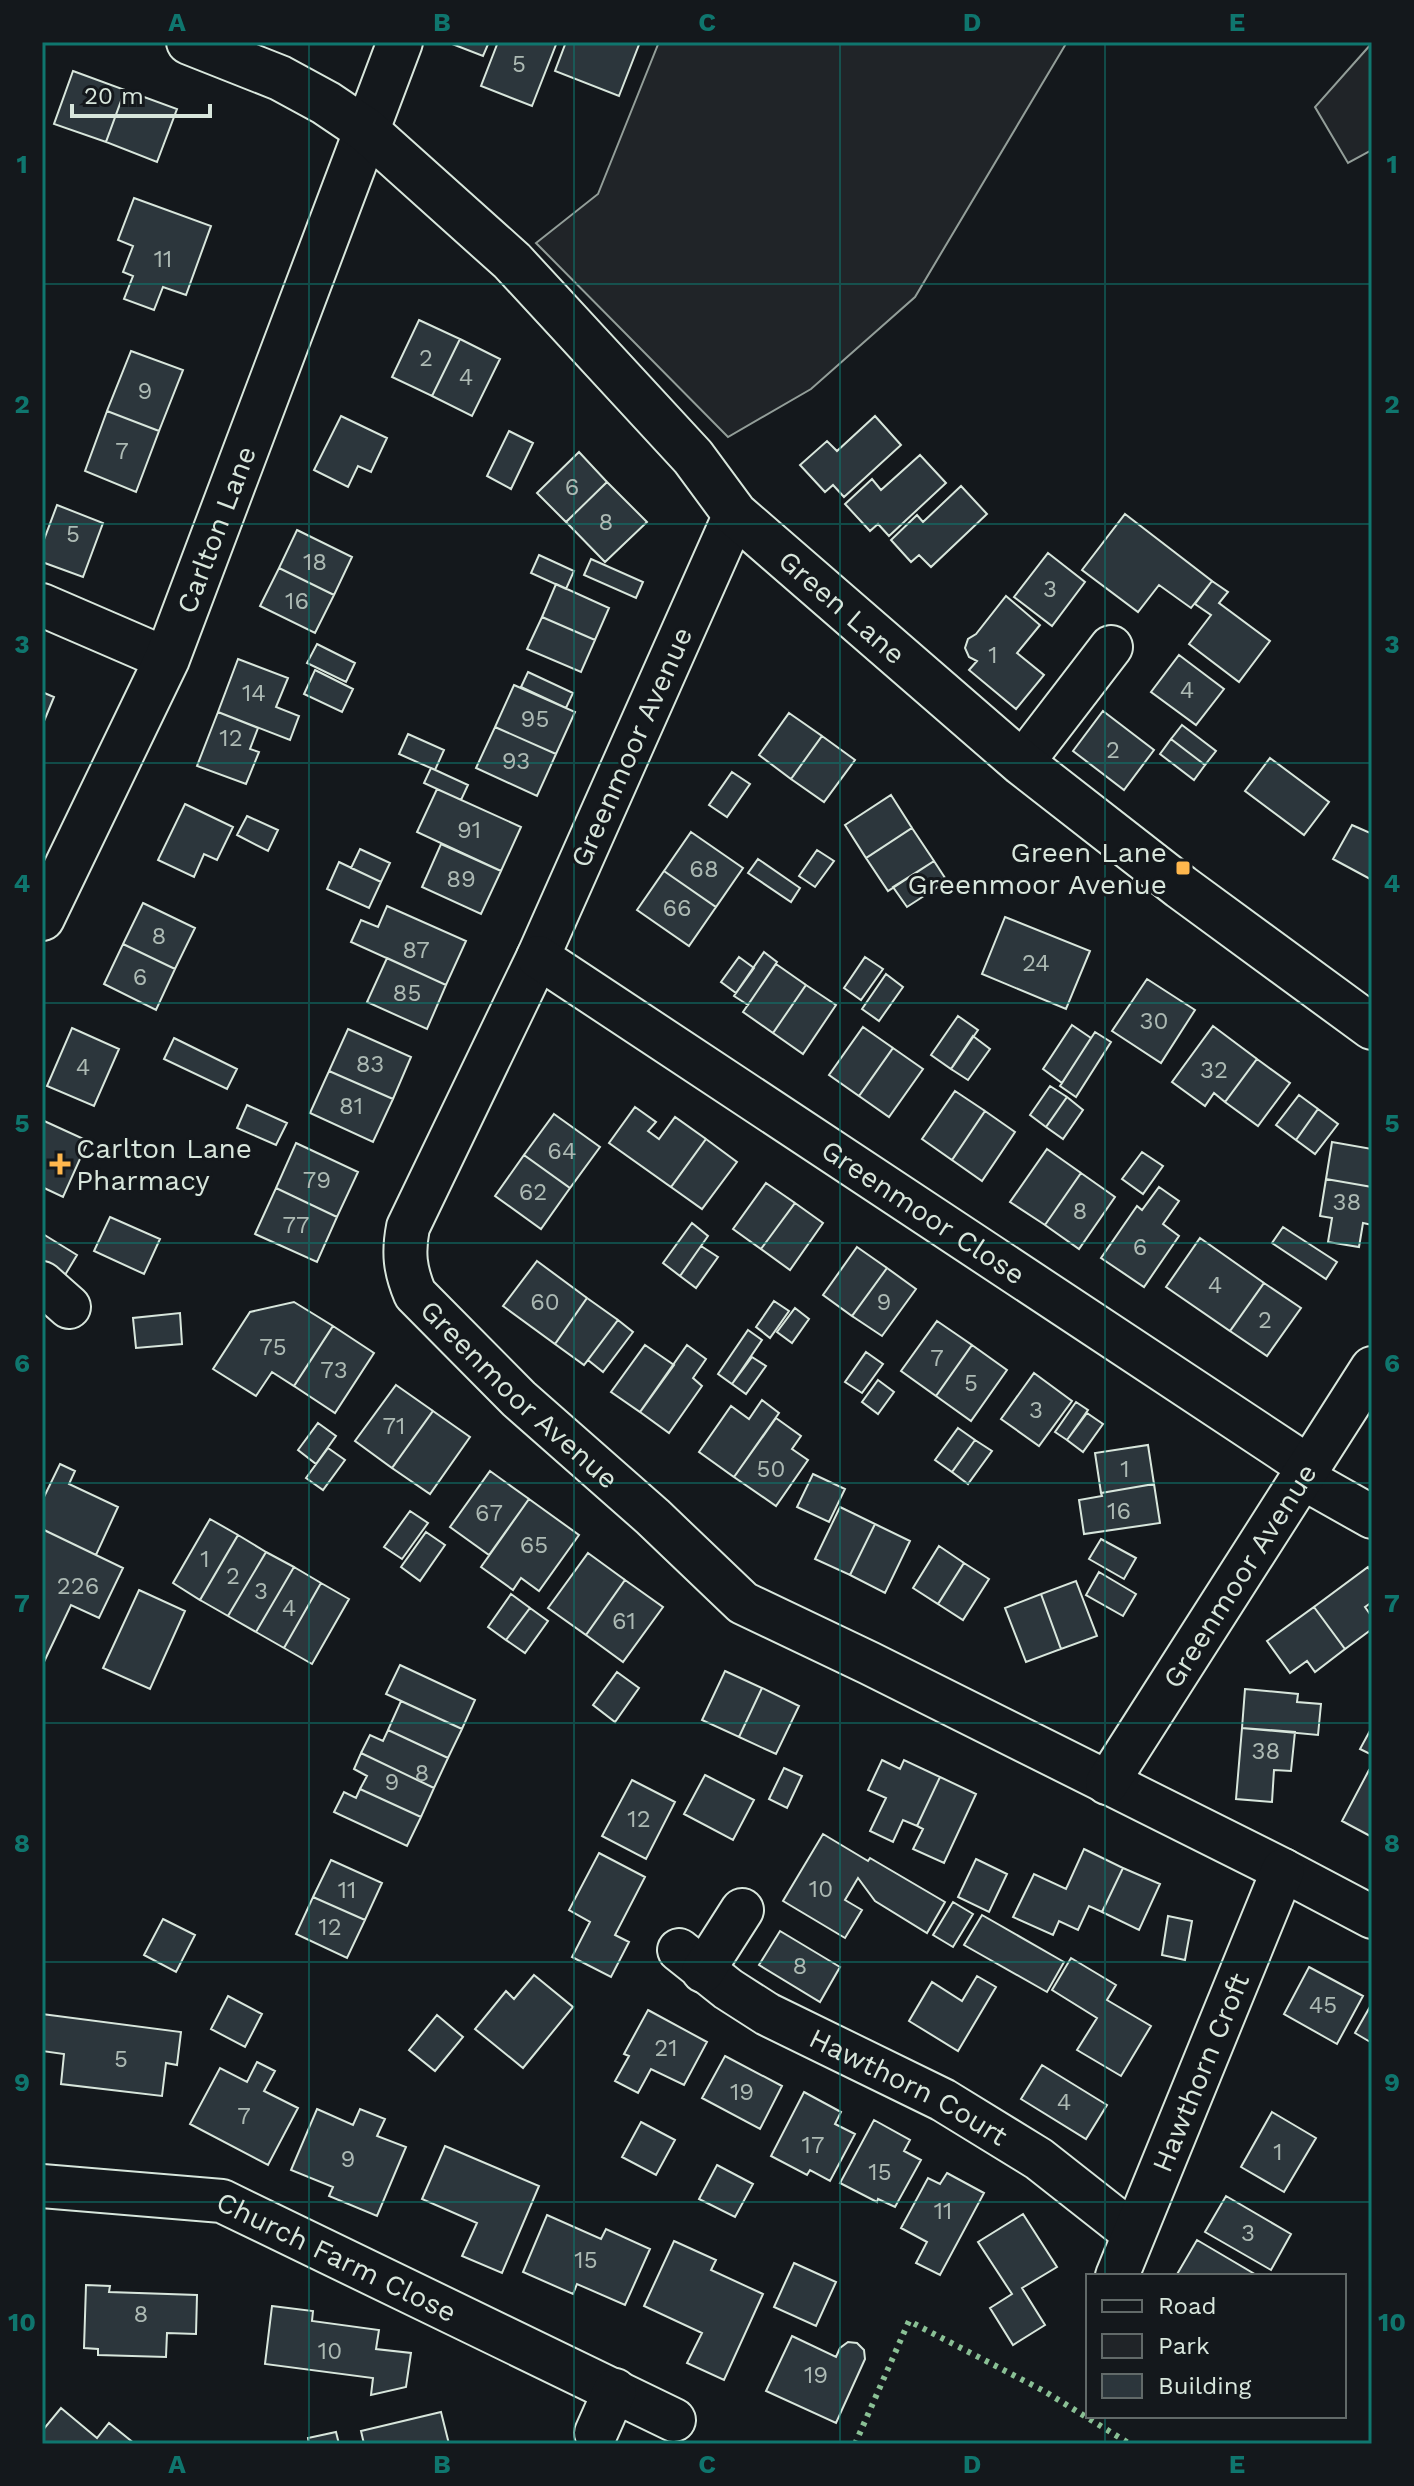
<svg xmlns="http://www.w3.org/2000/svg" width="1414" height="2486" font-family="'Work Sans',sans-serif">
<rect width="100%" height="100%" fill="#14181c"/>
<path fill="#202428" stroke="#939e99" stroke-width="2" d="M659 42H1067L915 297 811 389 728 437 536 243 598 194Z
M1372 43V150L1348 163 1315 107Z"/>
<path fill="#2c363c" stroke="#d8e6dc" stroke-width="2" d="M447 42H489L483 56Z
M498 42H557L532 106 481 86Z
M566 42H640L619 96 555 71Z
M73 71 125 90 106 142 54 124Z
M125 90 177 109 157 162 106 142Z
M134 198 211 226 186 295 163 287 154 310 124 299 133 276 123 272 133 246 118 240Z
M419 320 460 339 432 396 392 377Z
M460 339 500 359 472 416 432 396Z
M131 351 183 370 159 431 107 411Z
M107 411 159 431 136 492 85 471Z
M341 416 387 438 371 472 358 466 348 487 314 470Z
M875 416 901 445 844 497 833 485 825 492 800 465 827 441 837 451Z
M509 431 533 443 511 489 487 476Z
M579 452 607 482 566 522 537 493Z
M920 455 946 483 889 536 878 524 870 531 845 504 872 479 881 490Z
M607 482 647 522 605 562 566 522Z
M961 486 987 514 931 567 919 555 911 562 891 540 917 515 923 522Z
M57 505 103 523 83 577 42 562V545Z
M1125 514 1212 581 1191 608 1159 585 1138 612 1082 570Z
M297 530 352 557 334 595 279 568Z
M1048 553 1085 582 1052 626 1014 597Z
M539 555 574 571 566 589 531 573Z
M591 559 643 582 636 598 584 575Z
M279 568 334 595 315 633 260 606Z
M1212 581 1228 592 1219 603 1270 641 1239 682 1189 644 1211 615 1195 604Z
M556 584 609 608 595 640 542 617Z
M1006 596 1040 625 1017 653 1044 675 1016 709 969 670 977 661 969 657 965 648 968 639 976 634Z
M542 617 595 640 581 672 527 649Z
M317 644 355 663 346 682 307 663Z
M1179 655 1224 689 1196 725 1151 692Z
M238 659 288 678 276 707 299 716 290 740 218 712Z
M315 670 353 689 342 712 304 694Z
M528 672 573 693 566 708 521 687Z
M514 685 575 712 556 754 495 727Z
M42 692 54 697 42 726Z
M1103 711 1154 750 1124 790 1073 751Z
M218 712 258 728 250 749 259 752 246 784 197 766Z
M789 713 822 736 791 779 759 755Z
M1182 725 1216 751 1205 765 1171 739Z
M495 727 556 754 537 796 476 768Z
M408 734 444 750 435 770 399 754Z
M822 736 855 760 824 802 791 779Z
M1171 739 1205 765 1194 780 1160 754Z
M1270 758 1329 802 1304 835 1245 791Z
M431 768 468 785 461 800 424 783Z
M732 772 750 784 727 817 709 805Z
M437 789 521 827 501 871 417 832Z
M891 795 912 828 866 858 845 825Z
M185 804 233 827 217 860 204 854 194 877 158 860Z
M247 816 278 830 268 851 237 835Z
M1352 825 1370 833 1372 829V880L1333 859Z
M912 828 934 861 888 891 866 858Z
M691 832 743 868 716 907 664 871Z
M441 844 501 871 481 914 422 887Z
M360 849 390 863 381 882 351 868Z
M817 850 834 861 815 887 799 876Z
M758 859 800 888 791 902 748 873Z
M934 861 947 881 907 907 893 887Z
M339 862 381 882 369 908 327 889Z
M664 871 716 907 689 946 637 910Z
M143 903 195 928 175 969 123 944Z
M387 906 466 941 446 985 351 942 361 920 378 927Z
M1005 917 1090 951 1066 1009 982 974Z
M123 944 175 969 156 1010 104 984Z
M764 952 777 962 748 1005 734 996Z
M739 957 754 968 736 993 721 982Z
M865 957 883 969 861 1000 844 988Z
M387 958 446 985 427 1029 367 1002Z
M776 964 806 985 773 1033 743 1012Z
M886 974 903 987 879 1021 862 1009Z
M1147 979 1195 1010 1161 1063 1112 1031Z
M806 985 836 1005 803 1054 773 1033Z
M958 1016 978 1030 951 1069 931 1055Z
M1072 1025 1091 1038 1062 1083 1043 1069Z
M1213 1026 1257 1059 1225 1102 1214 1093 1205 1106 1172 1082Z
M863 1027 893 1048 859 1096 829 1075Z
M72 1028 119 1049 94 1106 47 1086Z
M348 1029 411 1057 393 1099 329 1071Z
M1095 1032 1111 1042 1076 1097 1060 1086Z
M973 1036 990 1049 968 1080 951 1069Z
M174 1038 237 1069 227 1089 164 1059Z
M893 1048 923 1069 889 1117 859 1096Z
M1257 1059 1290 1083 1258 1126 1225 1102Z
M329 1071 393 1099 373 1142 310 1113Z
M1050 1086 1067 1097 1046 1127 1030 1115Z
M955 1091 985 1111 952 1160 922 1139Z
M1299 1095 1318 1109 1296 1140 1276 1125Z
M1067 1097 1083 1110 1063 1139 1046 1127Z
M247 1105 287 1123 276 1145 237 1128Z
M635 1107 656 1122 648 1131 659 1139 675 1117 706 1139 671 1187 609 1143Z
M1318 1109 1338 1124 1315 1154 1296 1140Z
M985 1111 1015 1132 982 1181 952 1160Z
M554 1114 600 1147 570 1188 524 1155Z
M42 1120 88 1141 63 1197 42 1187Z
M706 1139 737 1162 702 1209 671 1187Z
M1332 1142 1372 1149V1187L1326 1179Z
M296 1143 358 1172 337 1217 276 1188Z
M1047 1149 1081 1173 1045 1225 1010 1202Z
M1142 1152 1163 1166 1143 1194 1122 1179Z
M524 1155 570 1188 541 1229 495 1196Z
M1081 1173 1115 1197 1079 1249 1045 1225Z
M1326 1179 1372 1187V1225L1363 1223 1359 1247 1328 1242 1332 1218 1320 1216Z
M766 1183 795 1203 761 1249 733 1229Z
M1159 1187 1179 1201 1163 1224 1179 1236 1144 1287 1101 1258 1137 1206 1142 1210Z
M276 1188 337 1217 317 1262 255 1234Z
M795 1203 823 1223 790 1270 761 1249Z
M110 1217 160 1239 144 1274 94 1251Z
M692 1223 708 1236 680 1276 663 1263Z
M1283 1227 1337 1262 1326 1279 1272 1243Z
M43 1234 77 1255 65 1275 42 1262Z
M1200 1238 1264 1283 1230 1331 1166 1287Z
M701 1246 718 1257 696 1288 680 1276Z
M857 1247 887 1268 852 1316 823 1295Z
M537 1261 587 1298 555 1344 503 1306Z
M887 1268 916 1289 882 1336 852 1316Z
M1264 1283 1301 1308 1267 1356 1230 1331Z
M587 1298 618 1320 584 1365 555 1344Z
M774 1301 789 1311 770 1338 756 1327Z
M294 1302 333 1326 294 1386 272 1372 256 1396 213 1369 250 1312Z
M795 1308 809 1319 792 1343 777 1332Z
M180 1313 182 1344 136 1348 133 1318Z
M618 1320 633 1332 603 1372 588 1360Z
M937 1321 972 1345 936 1396 901 1371Z
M333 1326 374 1353 335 1413 294 1386Z
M748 1330 762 1340 732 1384 718 1374Z
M645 1345 674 1365 640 1412 611 1392Z
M687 1345 706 1359 693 1378 702 1386 669 1433 640 1412Z
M972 1345 1007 1370 971 1421 936 1396Z
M866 1352 883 1364 862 1393 845 1382Z
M752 1357 766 1366 746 1394 732 1384Z
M1034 1373 1072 1401 1039 1446 1001 1419Z
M878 1380 894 1392 878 1414 862 1402Z
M396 1385 433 1411 392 1468 355 1441Z
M762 1400 779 1413 734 1477 699 1452 731 1406 749 1419Z
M1076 1402 1088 1410 1067 1440 1055 1432Z
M433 1411 470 1437 430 1494 392 1468Z
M1087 1413 1103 1424 1083 1452 1067 1440Z
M776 1418 801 1436 792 1449 808 1460 776 1506 734 1477Z
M318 1423 336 1436 316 1464 298 1450Z
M958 1428 975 1440 952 1472 935 1460Z
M975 1440 992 1451 968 1484 952 1472Z
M1148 1445 1154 1484 1101 1493 1095 1453Z
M328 1448 345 1460 323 1490 306 1478Z
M60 1464 75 1471 69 1484 118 1507 96 1555 42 1529V1501Z
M490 1471 529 1499 489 1555 450 1527Z
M813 1474 845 1489 829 1522 797 1507Z
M1154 1484 1160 1523 1084 1534 1079 1500 1102 1496 1101 1493Z
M529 1499 579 1535 539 1591 521 1578 513 1590 481 1567Z
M840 1507 875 1524 850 1575 815 1559Z
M410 1511 428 1523 402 1559 384 1547Z
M210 1519 238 1535 200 1600 173 1583Z
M875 1524 910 1541 885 1593 850 1575Z
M42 1529 123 1568 99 1618 71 1605 43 1664Z
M426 1532 445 1545 420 1581 401 1567Z
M238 1535 266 1552 228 1616 200 1600Z
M1101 1539 1136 1558 1124 1579 1089 1559Z
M939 1546 964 1563 938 1604 913 1588Z
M266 1552 294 1567 256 1632 228 1616Z
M588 1553 625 1580 586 1635 548 1608Z
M964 1563 989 1579 963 1620 938 1604Z
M294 1567 321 1583 284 1648 256 1632Z
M1368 1567 1372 1573V1602L1365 1607 1372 1617V1629L1345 1649 1314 1607Z
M1099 1572 1136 1594 1123 1616 1086 1595Z
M625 1580 663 1607 623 1662 586 1635Z
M1076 1581 1097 1636 1061 1649 1041 1594Z
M321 1583 349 1599 312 1664 284 1648Z
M139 1590 185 1611 150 1689 103 1668Z
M511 1594 530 1608 506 1640 488 1627Z
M1041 1594 1061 1649 1026 1662 1005 1608Z
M1314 1607 1345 1649 1315 1672 1307 1661 1290 1673 1267 1641Z
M530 1608 548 1621 525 1653 506 1640Z
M400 1665 475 1700 462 1729 386 1694Z
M725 1671 762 1688 739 1737 702 1720Z
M617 1672 639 1688 615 1722 593 1705Z
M762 1688 799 1706 776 1754 739 1737Z
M1245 1689 1298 1694 1297 1702 1321 1704 1318 1735 1242 1728Z
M401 1701 462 1729 448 1758 388 1730Z
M1372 1727V1755L1360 1749Z
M1242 1728 1295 1732 1291 1771 1274 1770 1272 1802 1236 1799Z
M388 1730 448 1758 434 1788 361 1753 370 1735 383 1741Z
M361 1753 434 1788 421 1817 360 1789 367 1776 354 1769Z
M882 1760 900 1769 904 1760 940 1777 917 1826 903 1820 893 1842 870 1831 886 1798 868 1790Z
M784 1768 802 1776 787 1808 769 1799Z
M1369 1770 1372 1771V1837L1342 1821Z
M705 1775 754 1800 733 1840 684 1814Z
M940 1777 976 1794 944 1863 913 1849 923 1829 917 1826Z
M632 1780 675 1802 646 1859 602 1836Z
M360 1789 421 1817 407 1846 334 1812 344 1792 356 1798Z
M823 1834 868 1861 870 1858 945 1902 927 1933 875 1901 858 1878 845 1900 862 1910 845 1938 783 1901Z
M1084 1849 1123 1868 1102 1912 1089 1906 1078 1930 1059 1921 1053 1935 1013 1917 1034 1874 1066 1889Z
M599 1853 645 1877 615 1935 629 1942 611 1977 572 1957 590 1922 569 1910Z
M976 1859 1007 1874 989 1912 958 1897Z
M331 1860 382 1883 365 1920 313 1897Z
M1123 1868 1160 1884 1139 1930 1102 1912Z
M313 1897 365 1920 347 1958 296 1934Z
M953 1902 973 1914 953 1947 933 1935Z
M982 1915 1064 1962 1047 1992 964 1945Z
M1168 1916 1192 1921 1185 1960 1162 1955Z
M163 1919 195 1935 176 1972 144 1955Z
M780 1931 840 1967 820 2002 759 1965Z
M1071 1958 1116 1985 1107 2000 1151 2026 1121 2076 1077 2050 1097 2018 1052 1990Z
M1309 1967 1363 1996 1337 2044 1284 2014Z
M534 1975 573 2007 523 2068 475 2029 506 1991 514 1999Z
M977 1976 996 1987 958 2051 909 2021 932 1982 962 2001Z
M228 1996 262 2014 245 2047 211 2029Z
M1371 2005 1372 2006V2043L1355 2033Z
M648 2010 707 2042 684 2085 651 2069 638 2093 615 2081 629 2056 624 2054Z
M42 2014 181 2032 177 2065 166 2063 162 2096 61 2084 64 2054 42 2051Z
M437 2015 463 2037 435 2071 409 2050Z
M725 2056 782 2086 760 2129 702 2098Z
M257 2062 275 2071 264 2091 298 2108 268 2165 190 2124 220 2068 247 2082Z
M1042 2065 1107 2105 1086 2139 1021 2099Z
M804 2092 841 2112 835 2124 855 2134 830 2181 810 2170 807 2175 771 2156Z
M317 2109 353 2125 360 2109 385 2119 377 2136 406 2147 377 2216 329 2196 333 2187 291 2170Z
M1272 2112 1316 2138 1284 2192 1241 2167Z
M874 2120 910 2140 904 2151 921 2160 895 2207 878 2199 877 2202 840 2183Z
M641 2122 675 2140 656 2175 622 2157Z
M445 2146 539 2186 502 2273 462 2256 477 2223 422 2199Z
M717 2165 753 2184 735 2217 699 2199Z
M947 2173 984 2193 940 2275 916 2263 927 2242 901 2228 928 2178 940 2184Z
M1226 2196 1291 2234 1271 2270 1205 2232Z
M1023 2214 1057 2267 1022 2288 1045 2325 1013 2345 990 2308 1012 2294 978 2242Z
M547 2215 601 2239 606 2229 650 2249 625 2305 577 2284 573 2294 523 2272Z
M1197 2240 1258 2276H1176Z
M674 2241 716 2260 711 2270 763 2294 724 2380 687 2363 702 2333 644 2306Z
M794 2263 836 2282 816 2326 774 2307Z
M86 2285 110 2286 109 2292 197 2295 196 2334 167 2333 166 2357 98 2355V2349L84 2348Z
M272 2306 313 2311 312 2321 379 2330 376 2349 411 2353 406 2387 371 2395 373 2378 265 2364Z
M792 2336 836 2357 840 2348 848 2342 857 2343 864 2350 865 2359 836 2423 766 2391Z
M61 2408 97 2438 109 2423 135 2444H42V2431Z
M441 2412 449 2444H364L361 2431Z
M336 2432 339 2444H309L308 2438Z"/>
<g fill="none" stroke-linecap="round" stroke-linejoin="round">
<g stroke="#d8e6dc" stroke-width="46">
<g id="minor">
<path id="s1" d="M735 514 538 957 408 1227C403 1253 405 1270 415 1294L519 1399 653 1517 743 1603 869 1663 1283 1870 1372 1917"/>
<path d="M42 605 167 659"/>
<path d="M1022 763 1111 647"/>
<path id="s2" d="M538 957 1309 1467"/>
<path d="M42 1283 69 1307"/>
<path d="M1301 1477 1372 1517"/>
<path id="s3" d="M1107 1783 1372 1368"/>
<path id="s4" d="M679 1950 728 1989 767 2014 943 2100 1039 2159 1133 2233"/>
<path d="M703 1971 742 1910"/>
<path id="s5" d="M42 2186 222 2201 674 2420"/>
<path id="s6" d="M1117 2276 1283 1870"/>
<path d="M596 2433 615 2390"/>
</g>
</g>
<g stroke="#d8e6dc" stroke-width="48">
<g id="tertiary">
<path id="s7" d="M42 918 167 659 400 42"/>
</g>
</g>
<g stroke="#d8e6dc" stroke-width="48">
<g id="secondary">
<path id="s8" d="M189 42 280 78 326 103 366 130 512 261 693 457 735 514 1022 763 1181 887 1372 1027"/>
</g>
</g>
<use href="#minor" stroke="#14181c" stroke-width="42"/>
<use href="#tertiary" stroke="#14181c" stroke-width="44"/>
<use href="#secondary" stroke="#14181c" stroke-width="44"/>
<path stroke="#8ac095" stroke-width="6" stroke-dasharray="4 6" stroke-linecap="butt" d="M855 2444 909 2321 1044 2391 1130 2444"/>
</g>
<path fill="none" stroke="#0f766e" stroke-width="2" stroke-opacity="0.55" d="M309 42V2444M574 42V2444M840 42V2444M1105 42V2276M42 284H1372M42 524H1372M42 763H1372M42 1003H1372M42 1243H1372M42 1483H1372M42 1723H1372M42 1962H1372M42 2202H1372M1105 2416V2444"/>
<g fill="#ffb74d" stroke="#14181c" stroke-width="3">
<rect x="1175" y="860" width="16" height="16" rx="4"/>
<path d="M56 1152h8v8h8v8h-8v8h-8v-8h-8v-8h8z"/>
</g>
<g text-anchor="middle" stroke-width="6" stroke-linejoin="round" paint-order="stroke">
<g font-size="24" fill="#adbab4">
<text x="519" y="72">5</text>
<text x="163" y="267">11</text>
<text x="426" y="366">2</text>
<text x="466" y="385">4</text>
<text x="145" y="399">9</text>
<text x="122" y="459">7</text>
<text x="572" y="495">6</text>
<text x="606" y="530">8</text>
<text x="73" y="542">5</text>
<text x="315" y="570">18</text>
<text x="1050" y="597">3</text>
<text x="297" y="609">16</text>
<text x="993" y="663">1</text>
<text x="1187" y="698">4</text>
<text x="254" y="701">14</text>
<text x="535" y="727">95</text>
<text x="231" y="746">12</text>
<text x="1113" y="758">2</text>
<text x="516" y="769">93</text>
<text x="469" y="838">91</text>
<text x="704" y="877">68</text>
<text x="461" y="887">89</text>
<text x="677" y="916">66</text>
<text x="159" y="944">8</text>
<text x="416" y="958">87</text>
<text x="1036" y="971">24</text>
<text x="140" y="985">6</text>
<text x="407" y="1001">85</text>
<text x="1154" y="1029">30</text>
<text x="370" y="1072">83</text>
<text x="83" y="1075">4</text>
<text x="1214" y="1078">32</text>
<text x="351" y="1114">81</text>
<text x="562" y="1159">64</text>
<text x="317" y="1188">79</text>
<text x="533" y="1200">62</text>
<text x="1347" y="1210">38</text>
<text x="1080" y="1219">8</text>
<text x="296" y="1233">77</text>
<text x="1140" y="1255">6</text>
<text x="1215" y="1293">4</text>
<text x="545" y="1310">60</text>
<text x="884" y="1310">9</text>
<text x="1265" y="1328">2</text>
<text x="273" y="1355">75</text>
<text x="937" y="1366">7</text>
<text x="334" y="1378">73</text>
<text x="971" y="1391">5</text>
<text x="1036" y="1418">3</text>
<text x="394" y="1434">71</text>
<text x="771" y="1477">50</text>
<text x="1125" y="1477">1</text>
<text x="1119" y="1519">16</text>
<text x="489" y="1521">67</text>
<text x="534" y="1553">65</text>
<text x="205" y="1567">1</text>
<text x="233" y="1584">2</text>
<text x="78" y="1594">226</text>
<text x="261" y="1599">3</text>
<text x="289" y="1616">4</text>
<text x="624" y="1629">61</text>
<text x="1266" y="1759">38</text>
<text x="422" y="1781">8</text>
<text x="392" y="1790">9</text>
<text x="639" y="1827">12</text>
<text x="821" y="1897">10</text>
<text x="347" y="1898">11</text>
<text x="330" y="1935">12</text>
<text x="800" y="1974">8</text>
<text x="1323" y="2013">45</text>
<text x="666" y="2056">21</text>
<text x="121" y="2067">5</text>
<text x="742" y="2100">19</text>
<text x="1064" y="2110">4</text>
<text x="244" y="2124">7</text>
<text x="813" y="2153">17</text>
<text x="1278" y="2160">1</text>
<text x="348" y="2167">9</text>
<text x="880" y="2180">15</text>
<text x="943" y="2219">11</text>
<text x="1248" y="2241">3</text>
<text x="586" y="2268">15</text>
<text x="141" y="2322">8</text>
<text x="330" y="2359">10</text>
<text x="816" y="2383">19</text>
</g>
<g font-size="28" fill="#d8e6dc" stroke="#14181c">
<text dy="10" stroke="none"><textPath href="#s7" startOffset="426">Carlton Lane</textPath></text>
<text dy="10" stroke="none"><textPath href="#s8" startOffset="874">Green Lane</textPath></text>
<text transform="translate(631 747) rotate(-66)" y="10">Greenmoor Avenue</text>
<text dy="10" stroke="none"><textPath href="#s2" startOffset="462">Greenmoor Close</textPath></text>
<text dy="10" stroke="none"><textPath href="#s1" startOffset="998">Greenmoor Avenue</textPath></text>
<text dy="10" stroke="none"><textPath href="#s3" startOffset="246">Greenmoor Avenue</textPath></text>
<text dy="10" stroke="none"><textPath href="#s6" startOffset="220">Hawthorn Croft</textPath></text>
<text dy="10" stroke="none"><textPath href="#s4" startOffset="268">Hawthorn Court</textPath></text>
<text dy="10" stroke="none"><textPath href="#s5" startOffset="308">Church Farm Close</textPath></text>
</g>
<g font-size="28" fill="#d8e6dc" stroke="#14181c" text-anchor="end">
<text x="1167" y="862">Green Lane<tspan x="1167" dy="32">Greenmoor Avenue</tspan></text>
<text x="76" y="1158" text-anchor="start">Carlton Lane<tspan x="76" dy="32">Pharmacy</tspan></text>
</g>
</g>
<rect width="1414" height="2486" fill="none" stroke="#14181c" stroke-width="88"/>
<rect x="1086" y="2274" width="260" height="144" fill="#14181c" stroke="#626a69" stroke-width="2"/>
<rect x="1102" y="2300" width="40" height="12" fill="#14181c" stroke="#626a69" stroke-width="2"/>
<text x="1158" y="2314" font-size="24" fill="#d8e6dc">Road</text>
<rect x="1102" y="2334" width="40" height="24" fill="#202428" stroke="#626a69" stroke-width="2"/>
<text x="1158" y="2354" font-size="24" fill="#d8e6dc">Park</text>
<rect x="1102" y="2374" width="40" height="24" fill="#2c363c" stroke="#626a69" stroke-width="2"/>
<text x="1158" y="2394" font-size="24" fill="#d8e6dc">Building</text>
<path d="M72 104v12h138v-12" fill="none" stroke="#d8e6dc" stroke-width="4"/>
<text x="84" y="104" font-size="24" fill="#d8e6dc" stroke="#14181c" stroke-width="6" paint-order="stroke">20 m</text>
<rect x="44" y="44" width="1326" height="2398" fill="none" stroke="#0f766e" stroke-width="3"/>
<g font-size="26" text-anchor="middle" font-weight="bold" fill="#0f766e">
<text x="177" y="31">A</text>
<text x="442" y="31">B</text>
<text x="707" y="31">C</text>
<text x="972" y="31">D</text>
<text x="1237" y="31">E</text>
<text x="22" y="173">1</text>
<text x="1392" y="173">1</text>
<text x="22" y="413">2</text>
<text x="1392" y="413">2</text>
<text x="22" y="653">3</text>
<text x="1392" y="653">3</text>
<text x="22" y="892">4</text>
<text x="1392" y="892">4</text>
<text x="22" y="1132">5</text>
<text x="1392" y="1132">5</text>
<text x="22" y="1372">6</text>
<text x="1392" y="1372">6</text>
<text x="22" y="1612">7</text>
<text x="1392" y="1612">7</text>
<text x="22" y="1852">8</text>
<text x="1392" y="1852">8</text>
<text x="22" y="2091">9</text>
<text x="1392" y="2091">9</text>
<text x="22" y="2331">10</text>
<text x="1392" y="2331">10</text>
<text x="177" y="2473">A</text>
<text x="442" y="2473">B</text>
<text x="707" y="2473">C</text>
<text x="972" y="2473">D</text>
<text x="1237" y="2473">E</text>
</g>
</svg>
